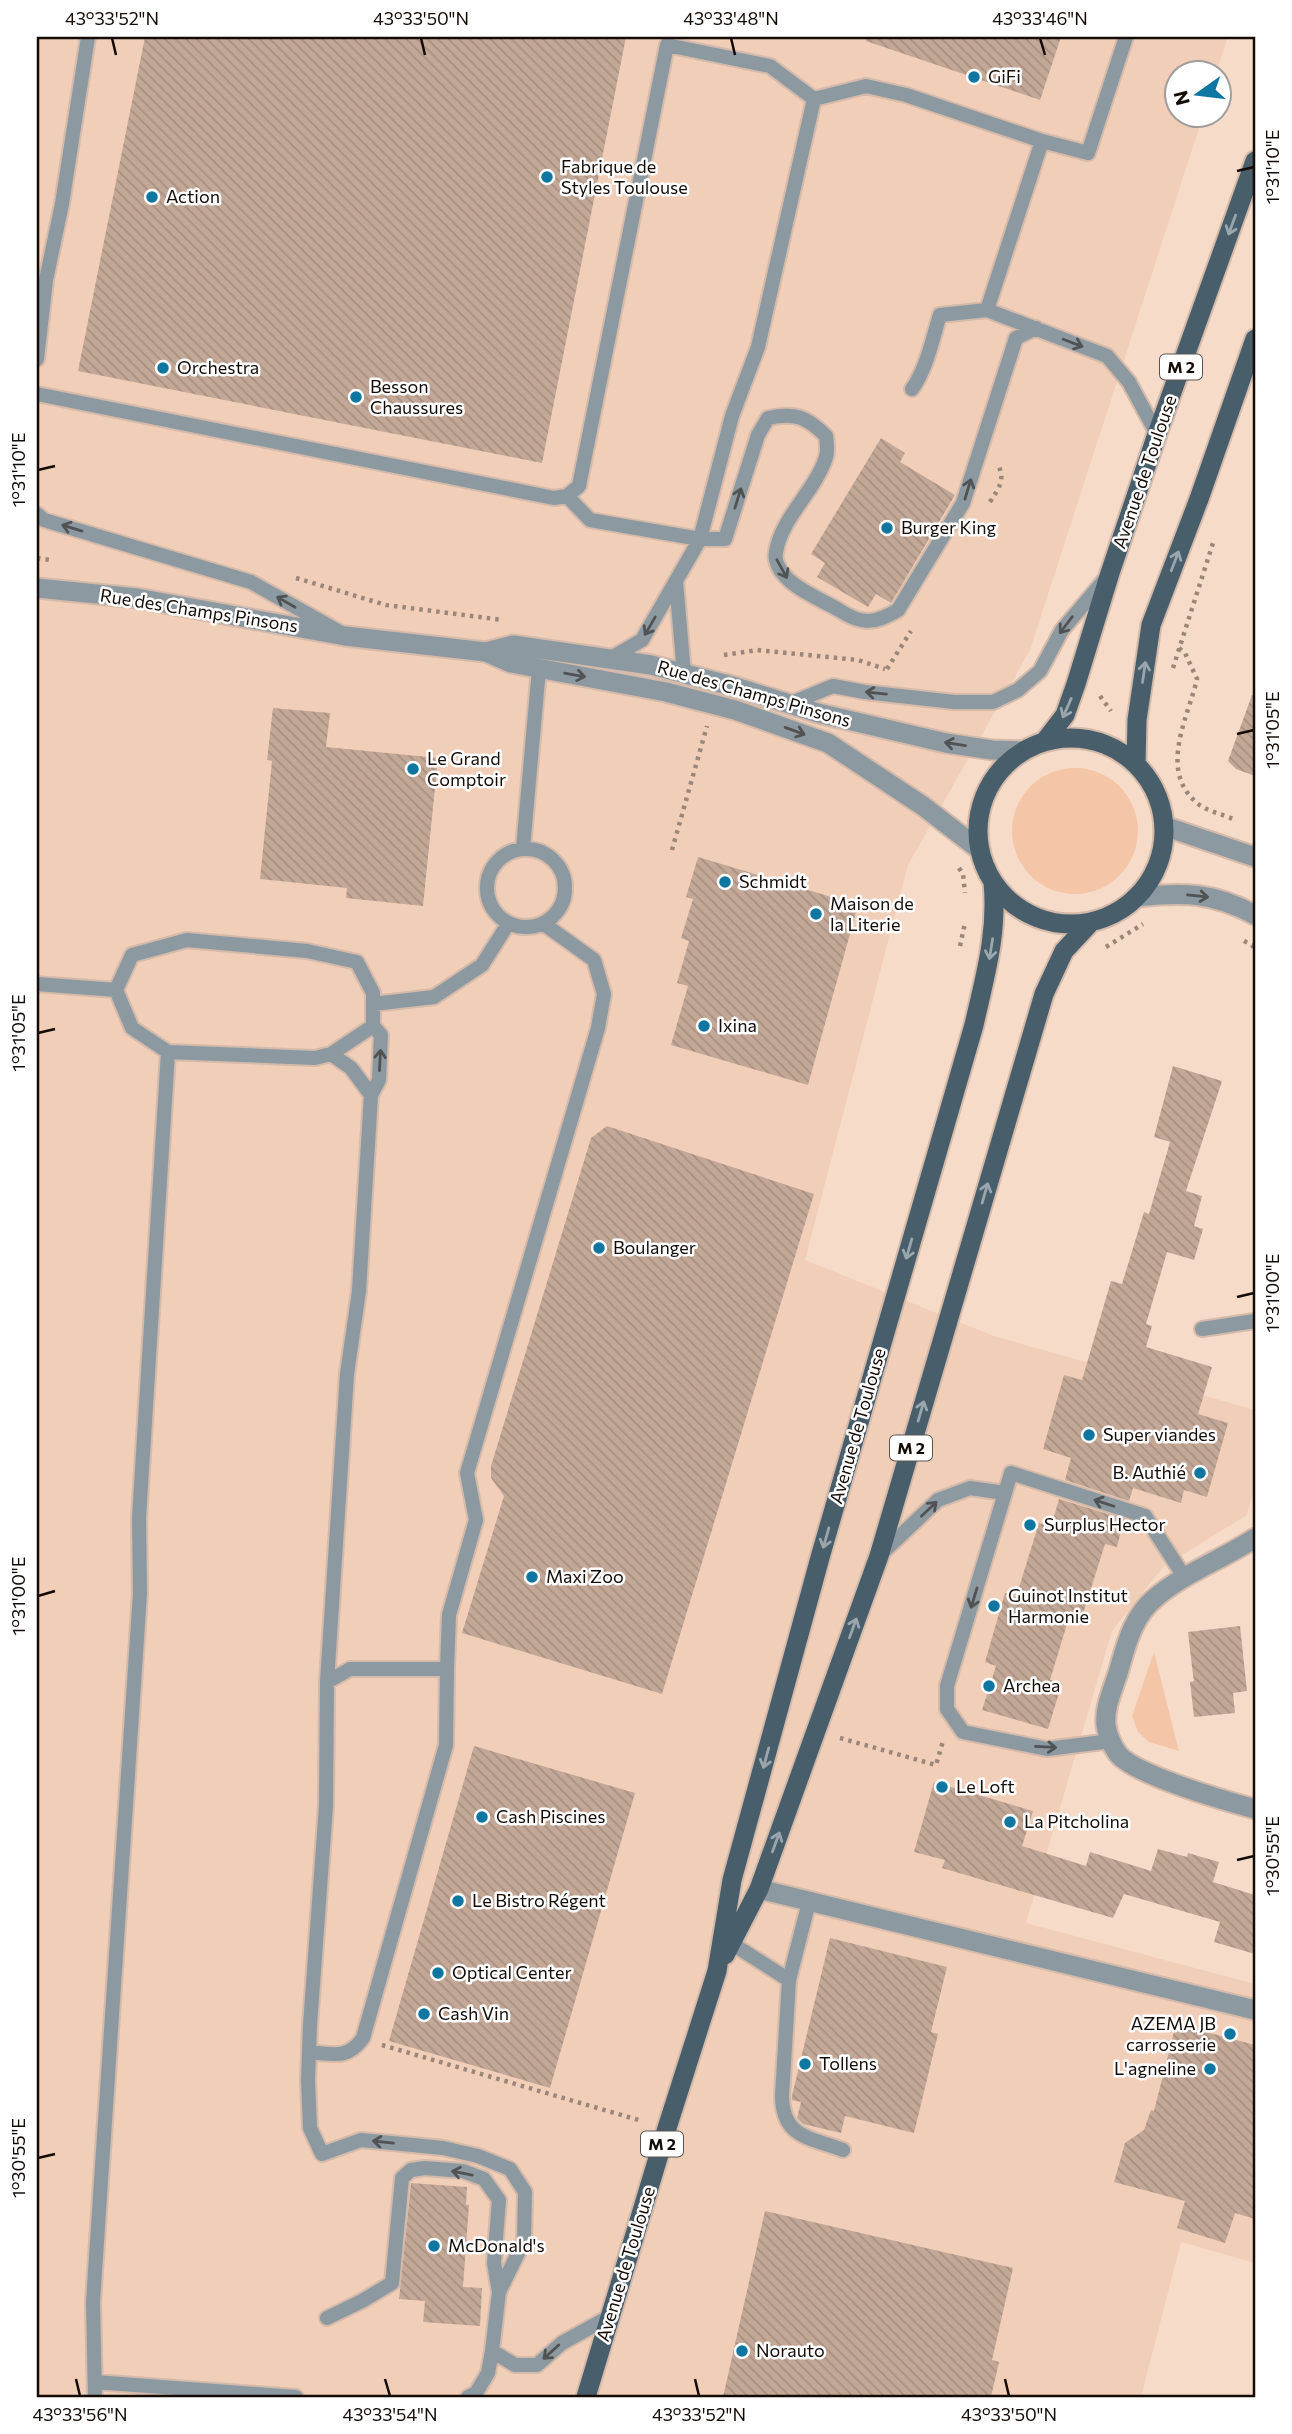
<svg xmlns="http://www.w3.org/2000/svg" width="1292" height="2434" font-family="Commissioner,sans-serif">
<defs>
<pattern id="building-back-hatch" width="6" height="6" patternUnits="userSpaceOnUse" patternTransform="scale(1.75)"><rect width="6" height="6" fill="#c3a897"/><path d="M-1 5l2 2M0 0l6 6M5-1l2 2" fill="none" stroke="#a78f81"/></pattern>
</defs>
<rect width="100%" height="100%" fill="#f7dbc9"/>
<path fill="#f1ceb8" d="M37 37H1228L1216 73 1176 74V116H1203L1030 650 908 865 805 1260 994 1336 1255 1410V1486L1247 1515 1164 1566 1112 1631 1026 1923 1255 1984V2263L1181 2242 1141 2397H37Z"/>
<path fill="#f5c5a7" d="M1012 831a63 63 0 1 1 126 0a63 63 0 1 1-126 0Z
M1154 1652 1179 1751 1149 1742 1138 1732 1132 1716Z"/>
<path fill="url(#building-back-hatch)" d="M145 37H626L542 463 78 371Z
M866 37H1061L1040 100 866 41Z
M881 438 905 453 900 462 955 495 891 603 876 594 868 607 817 577 825 563 811 554Z
M1252 695 1255 696V776L1236 769 1228 761Z
M273 708 330 713 326 747 438 758 423 906 346 898 347 888 260 879 272 761 267 760Z
M698 857 858 905 808 1085 671 1045 688 986 677 983 689 941 681 938 693 899 686 897Z
M1173 1066 1222 1081 1186 1191 1202 1196 1194 1226 1203 1229 1194 1260 1167 1252 1146 1324 1152 1326 1146 1347 1212 1367 1198 1414 1228 1423 1207 1497 1184 1490 1181 1503 1133 1488 1129 1501 1065 1480 1071 1458 1043 1449 1064 1375 1082 1380 1111 1281 1122 1284 1144 1212 1149 1214 1170 1142 1154 1137Z
M607 1126 814 1194 662 1694 462 1633 504 1496 491 1478V1466L591 1138Z
M1059 1499 1124 1519 1117 1547 1105 1544 1082 1617 1070 1614 1050 1680 1062 1683 1048 1729 982 1710 996 1666 985 1662 1005 1593 1016 1597 1039 1523 1051 1527Z
M1240 1626 1247 1691 1233 1693 1235 1713 1194 1717 1190 1682 1194 1681 1193 1675 1188 1632Z
M474 1746 635 1793 550 2088 389 2041Z
M934 1782 1033 1811 1022 1846 1086 1866 1090 1852 1151 1871 1158 1849 1187 1857 1188 1853 1219 1862 1213 1882 1255 1895V1954L1214 1942 1220 1922 1124 1894 1113 1918 942 1868 945 1860 914 1852Z
M830 1938 947 1967 931 2032 938 2034 914 2133 845 2116 841 2133 803 2124 797 2118 801 2102 792 2100V2096Z
M1176 2024 1255 2045V2219L1235 2213 1225 2243 1177 2228 1185 2201 1114 2182 1125 2143 1144 2130 1151 2110 1154 2111Z
M411 2183 467 2187 466 2205H469L463 2287 482 2288 480 2326 423 2322 425 2301 399 2299Z
M765 2211 1013 2268 992 2360 999 2362 991 2397H723Z"/>
<g fill="none" stroke-linecap="round" stroke-linejoin="round">
<g stroke="#d3baaa" stroke-width="18">
<path id="service" d="M987 310 1042 141
M37 359 46 280 62 204 88 37
M912 389C927 368 932 340 940 315L987 310 1107 356 1129 382 1157 434
M37 394 554 498 567 496 579 486 667 45 770 66 814 99 866 86 906 95 1042 141 1088 153 1126 37
M567 496 590 520 700 539H725L758 435 768 418C795 412 807 417 826 436 827 443 828 451 826 457 816 490 781 518 776 552 774 560 779 570 785 576 795 589 824 601 839 610 862 625 875 624 898 610L963 503 1016 338 1036 328
M37 514 44 520 251 582 338 631
M676 581 684 674
M611 658 642 640 700 539 732 416 758 347 814 99
M789 704 833 686 865 692 954 702H993L1018 690 1040 671 1062 630 1107 577
M523 848 539 669
M487 888a39 39 0 1 1 78 0a39 39 0 1 1-78 0Z
M187 940 307 951 357 962 373 993V1026L331 1054 315 1058 168 1052 132 1028 116 990 132 955Z
M37 984 116 990
M373 1004 434 997 482 965 508 924
M373 1026 381 1035 379 1080 371 1095 359 1291 347 1374 327 1682 326 1806 310 2025 308 2080 310 2128 322 2154 361 2140 443 2148 478 2156 510 2169 525 2192 524 2241 499 2292
M331 1054 351 1068 371 1095
M1202 1329 1255 1321
M880 1555 938 1500 970 1488 1005 1493
M327 1682 350 1669H447L449 1615 476 1520 467 1473 598 1028 604 994 594 960 544 924
M1111 1741 1047 1749 963 1732 947 1709V1686L1011 1473 1145 1516 1185 1578
M731 1943 789 1980 782 2096C783 2138 809 2137 843 2150
M789 1980 809 1902
M309 2052C334 2054 347 2060 363 2038L446 1745 447 1669
M327 2318 362 2301 392 2283 402 2178 411 2170 425 2168 463 2171 484 2179 499 2200 494 2263 499 2292 492 2351 488 2373 476 2393 468 2397
M492 2351 515 2365H537L562 2343 609 2317
M95 2382 296 2397
M95 2397 93 2302 140 1593 139 1518 168 1052"/>
</g>
<g stroke="#d3baaa" stroke-width="23">
<path id="minor" d="M37 588 137 598 345 636 486 652 511 663 666 692 735 710 828 743 923 806 980 850
M486 652 513 645 651 665 736 687 818 713 946 743 992 750 1023 751
M1164 826 1255 857
M1136 897C1183 892 1213 892 1255 915
M1255 1538C1223 1559 1184 1573 1155 1598 1132 1617 1126 1646 1118 1673 1113 1689 1104 1708 1106 1725 1107 1734 1112 1746 1118 1754 1135 1775 1226 1801 1255 1809
M759 1889 1255 2010"/>
</g>
<g stroke="#d3baaa" stroke-width="23">
<path id="primary" d="M978 831a93 93 0 1 1 186 0a93 93 0 1 1-186 0Z
M1045 741 1065 715 1076 684 1110 573 1157 434 1255 161
M1136 764 1137 720 1151 625 1199 499 1255 339
M725 1955 759 1889 879 1556 1044 994 1064 951 1091 922
M586 2397 667 2128 717 1971 732 1880 821 1554 974 1025C985 976 998 933 993 882"/>
</g>
<path stroke="#9b877a" stroke-width="4.5" stroke-dasharray="3.5 5" stroke-linecap="butt" d="M990 502C998 489 1006 480 998 465
M37 558 50 560
M296 578 386 605 503 620
M1179 648 1185 653 1197 679C1188 718 1158 770 1197 803 1206 811 1222 814 1233 819
M724 655 757 650 858 660 885 669
M1173 668 1213 543
M887 669 911 631
M1100 696 1111 711
M672 850 707 726
M959 868 963 874 965 893
M1244 941 1252 945 1255 950
M960 946 965 923
M1106 947 1143 924
M840 1738 936 1765 943 1741
M382 2045 642 2121"/>
<use href="#service" stroke="#8d99a1" stroke-width="14"/>
<use href="#minor" stroke="#8d99a1" stroke-width="19"/>
<use href="#primary" stroke="#485e6b" stroke-width="19"/>
</g>
<defs><path id="oneway-shaft" d="M-6 0H5M1.5-3L5.5 0L1.5 3" fill="none" stroke-width="1.6" stroke-linecap="round" stroke-linejoin="round" transform="scale(1.75)"/></defs>
<g stroke="#9aa6ae">
<use href="#oneway-shaft" transform="translate(1232 225) rotate(110)"/>
<use href="#oneway-shaft" transform="translate(1175 561) rotate(-69)"/>
<use href="#oneway-shaft" transform="translate(1144 672) rotate(-82)"/>
<use href="#oneway-shaft" transform="translate(1067 708) rotate(114)"/>
<use href="#oneway-shaft" transform="translate(991 949) rotate(99)"/>
<use href="#oneway-shaft" transform="translate(985 1193) rotate(-74)"/>
<use href="#oneway-shaft" transform="translate(909 1249) rotate(106)"/>
<use href="#oneway-shaft" transform="translate(921 1411) rotate(-74)"/>
<use href="#oneway-shaft" transform="translate(826 1538) rotate(106)"/>
<use href="#oneway-shaft" transform="translate(853 1628) rotate(-70)"/>
<use href="#oneway-shaft" transform="translate(766 1758) rotate(105)"/>
<use href="#oneway-shaft" transform="translate(776 1842) rotate(-70)"/>
</g>
<g stroke="#505254">
<use href="#oneway-shaft" transform="translate(1073 343) rotate(21)"/>
<use href="#oneway-shaft" transform="translate(968 489) rotate(-73)"/>
<use href="#oneway-shaft" transform="translate(738 498) rotate(-73)"/>
<use href="#oneway-shaft" transform="translate(72 528) rotate(-163)"/>
<use href="#oneway-shaft" transform="translate(782 569) rotate(61)"/>
<use href="#oneway-shaft" transform="translate(286 602) rotate(-150)"/>
<use href="#oneway-shaft" transform="translate(1066 625) rotate(127)"/>
<use href="#oneway-shaft" transform="translate(650 626) rotate(120)"/>
<use href="#oneway-shaft" transform="translate(575 675) rotate(10)"/>
<use href="#oneway-shaft" transform="translate(876 693) rotate(-174)"/>
<use href="#oneway-shaft" transform="translate(795 731) rotate(20)"/>
<use href="#oneway-shaft" transform="translate(955 744) rotate(-171)"/>
<use href="#oneway-shaft" transform="translate(1198 896) rotate(6)"/>
<use href="#oneway-shaft" transform="translate(380 1060) rotate(-87)"/>
<use href="#oneway-shaft" transform="translate(1104 1503) rotate(-162)"/>
<use href="#oneway-shaft" transform="translate(929 1509) rotate(-43)"/>
<use href="#oneway-shaft" transform="translate(974 1598) rotate(107)"/>
<use href="#oneway-shaft" transform="translate(1046 1747) rotate(3)"/>
<use href="#oneway-shaft" transform="translate(383 2142) rotate(-174)"/>
<use href="#oneway-shaft" transform="translate(462 2173) rotate(-169)"/>
<use href="#oneway-shaft" transform="translate(551 2352) rotate(138)"/>
</g>
<path fill="none" stroke="#140b06" stroke-width="2.5" d="M112 38 116 55M421 38 425 55M731 38 735 55M1040 38 1045 55M1237 171 1254 167M38 470 55 466M1237 734 1254 730M38 1033 55 1029M1237 1297 1254 1293M38 1596 55 1591M1237 1860 1254 1856M38 2158 55 2154M76 2379 80 2396M385 2379 390 2396M695 2379 699 2396M1005 2379 1009 2396"/>
<g fill="#0f76a2" stroke="#fff" stroke-width="2.5">
<circle cx="974" cy="77" r="7"/>
<circle cx="547" cy="177" r="7"/>
<circle cx="152" cy="197" r="7"/>
<circle cx="163" cy="368" r="7"/>
<circle cx="356" cy="397" r="7"/>
<circle cx="887" cy="528" r="7"/>
<circle cx="413" cy="769" r="7"/>
<circle cx="725" cy="882" r="7"/>
<circle cx="816" cy="914" r="7"/>
<circle cx="704" cy="1026" r="7"/>
<circle cx="599" cy="1248" r="7"/>
<circle cx="1089" cy="1435" r="7"/>
<circle cx="1200" cy="1473" r="7"/>
<circle cx="1030" cy="1525" r="7"/>
<circle cx="532" cy="1577" r="7"/>
<circle cx="994" cy="1606" r="7"/>
<circle cx="989" cy="1686" r="7"/>
<circle cx="942" cy="1787" r="7"/>
<circle cx="482" cy="1817" r="7"/>
<circle cx="1010" cy="1822" r="7"/>
<circle cx="458" cy="1901" r="7"/>
<circle cx="438" cy="1973" r="7"/>
<circle cx="424" cy="2014" r="7"/>
<circle cx="1230" cy="2034" r="7"/>
<circle cx="805" cy="2064" r="7"/>
<circle cx="1210" cy="2069" r="7"/>
<circle cx="434" cy="2246" r="7"/>
<circle cx="742" cy="2351" r="7"/>
</g>
<g text-anchor="middle" stroke-width="5" stroke-linejoin="round" paint-order="stroke">
<g fill="#fff" stroke="#5a5451" stroke-width="2">
<rect x="1160" y="354.5" width="42" height="25" rx="5"/>
<rect x="890" y="1435.5" width="42" height="25" rx="5"/>
<rect x="641" y="2131.5" width="42" height="25" rx="5"/>
</g>
<g font-size="16" font-weight="bold" fill="#140b06">
<text x="1181" y="373">M 2</text>
<text x="911" y="1454">M 2</text>
<text x="662" y="2150">M 2</text>
</g>
<g font-size="18" fill="#140b06" stroke="#fff" text-anchor="start">
<text x="988" y="83">GiFi</text>
<text x="561" y="173">Fabrique de<tspan x="561" dy="21">Styles Toulouse</tspan></text>
<text x="166" y="203">Action</text>
<text x="177" y="374">Orchestra</text>
<text x="370" y="393">Besson<tspan x="370" dy="21">Chaussures</tspan></text>
<text x="901" y="534">Burger King</text>
<text x="427" y="765">Le Grand<tspan x="427" dy="21">Comptoir</tspan></text>
<text x="739" y="888">Schmidt</text>
<text x="830" y="910">Maison de<tspan x="830" dy="21">la Literie</tspan></text>
<text x="718" y="1032">Ixina</text>
<text x="613" y="1254">Boulanger</text>
<text x="1103" y="1441">Super viandes</text>
<text x="1186" y="1479" text-anchor="end">B. Authié</text>
<text x="1044" y="1531">Surplus Hector</text>
<text x="546" y="1583">Maxi Zoo</text>
<text x="1008" y="1602">Guinot Institut<tspan x="1008" dy="21">Harmonie</tspan></text>
<text x="1003" y="1692">Archea</text>
<text x="956" y="1793">Le Loft</text>
<text x="496" y="1823">Cash Piscines</text>
<text x="1024" y="1828">La Pitcholina</text>
<text x="472" y="1907">Le Bistro Régent</text>
<text x="452" y="1979">Optical Center</text>
<text x="438" y="2020">Cash Vin</text>
<text x="1216" y="2030" text-anchor="end">AZEMA JB<tspan x="1216" dy="21">carrosserie</tspan></text>
<text x="819" y="2070">Tollens</text>
<text x="1196" y="2075" text-anchor="end">L'agneline</text>
<text x="448" y="2252">McDonald's</text>
<text x="756" y="2357">Norauto</text>
</g>
<g font-size="18" fill="#140b06" stroke="#fff">
<text transform="translate(1145 472) rotate(-71)" y="6">Avenue de Toulouse</text>
<text transform="translate(199 611) rotate(9)" y="6">Rue des Champs Pinsons</text>
<text transform="translate(754 694) rotate(16)" y="6">Rue des Champs Pinsons</text>
<text transform="translate(858 1426) rotate(-74)" y="6">Avenue de Toulouse</text>
<text transform="translate(626 2264) rotate(-73)" y="6">Avenue de Toulouse</text>
</g>
</g>
<rect width="1292" height="2434" fill="none" stroke="#ffffff" stroke-width="77"/>
<g transform="translate(1198 94) rotate(256)"><circle r="33" fill="#ffffff" stroke="#a19d9b" stroke-width="2"/>
<path d="M0-5L12 26L0 18L-12 26Z" fill="#0f76a2"/>
<text y="-10" font-size="19" font-weight="bold" text-anchor="middle" fill="#140b06">N</text>
</g>
<rect x="38" y="38" width="1216" height="2358" fill="none" stroke="#140b06" stroke-width="2.5"/>
<g font-size="18" text-anchor="middle" fill="#140b06">
<text x="112" y="25">43°33'52"N</text>
<text x="421" y="25">43°33'50"N</text>
<text x="731" y="25">43°33'48"N</text>
<text x="1040" y="25">43°33'46"N</text>
<text transform="translate(1273 167) rotate(-90)" y="6">1°31'10"E</text>
<text transform="translate(19 470) rotate(-90)" y="6">1°31'10"E</text>
<text transform="translate(1273 730) rotate(-90)" y="6">1°31'05"E</text>
<text transform="translate(19 1033) rotate(-90)" y="6">1°31'05"E</text>
<text transform="translate(1273 1293) rotate(-90)" y="6">1°31'00"E</text>
<text transform="translate(19 1596) rotate(-90)" y="6">1°31'00"E</text>
<text transform="translate(1273 1856) rotate(-90)" y="6">1°30'55"E</text>
<text transform="translate(19 2158) rotate(-90)" y="6">1°30'55"E</text>
<text x="80" y="2421">43°33'56"N</text>
<text x="390" y="2421">43°33'54"N</text>
<text x="699" y="2421">43°33'52"N</text>
<text x="1009" y="2421">43°33'50"N</text>
</g>
</svg>
